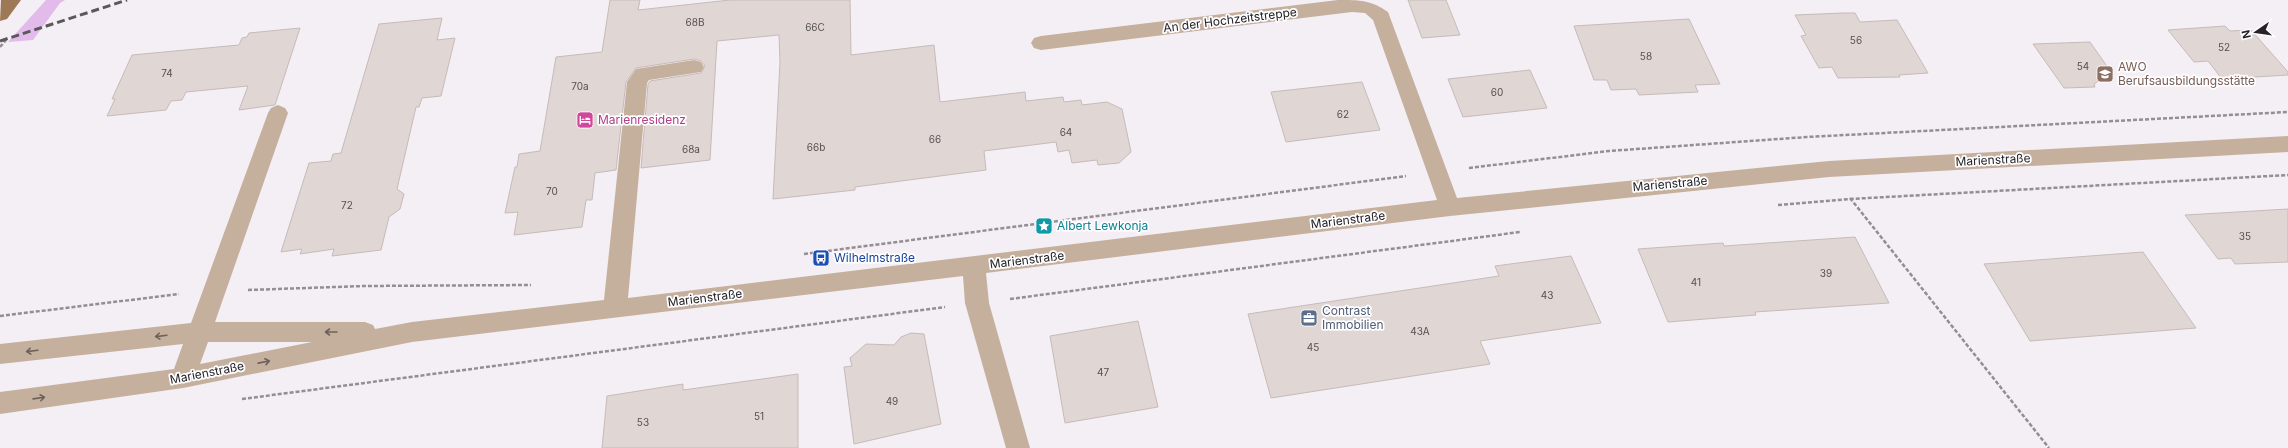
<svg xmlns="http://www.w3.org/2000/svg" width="2288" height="448" font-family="Inter,sans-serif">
<rect width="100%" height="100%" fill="#f4eef5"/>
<path fill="#e3bbeb" d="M46 0H65L60 3 33 40 8 42Z"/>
<path fill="#e0d6d4" stroke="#c6bbb9" d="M610 0H640L638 10 730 0H850L851 55 934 45 940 102 1025 92 1026 101 1063 97 1064 102 1081 100 1082 105 1107 102 1122 109 1131 152 1119 163 1098 165 1097 160 1072 163 1069 150 1058 152 1056 142 984 151 986 170 855 187V190L773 199 780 62 779 35 717 41 710 160 641 168 648 84 650 81 701 73 705 66 701 61 694 59 636 68 626 82 616 170 595 173 592 200H586L582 227 514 235 518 212 505 213 515 167H517L519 154 540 151 556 57 602 52Z
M1408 0H1446L1460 35 1422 38Z
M1843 13H1855L1860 22 1897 20 1928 73 1899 75 1900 77 1838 78 1832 67 1819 68 1801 36 1806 35 1795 15Z
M442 18 437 40 455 38 441 96 422 98 419 107H416L397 189 404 194 400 209 389 217 381 250 332 256 334 249 300 254 302 249 281 252 309 163 331 161 333 154 341 153 379 24Z
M1689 19 1720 84 1695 85 1698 92 1639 95 1636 89 1611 90 1607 80H1594L1574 26Z
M2225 26 2230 31 2251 30 2288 72V75L2222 79 2208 61 2194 62 2168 30Z
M300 28 275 105 239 110 248 86 186 92 182 100 171 101 166 110 107 116 115 99H112L132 55 239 45 242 38 247 37 249 33Z
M2090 42 2111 72 2094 84 2095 87 2064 88 2033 44Z
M1530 70 1547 108 1463 117 1448 79Z
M1362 82 1380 130 1286 142 1271 92Z
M2288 209V262L2235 264 2231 258 2218 259 2185 215Z
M1855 237 1889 303 1755 312 1756 315 1668 322 1638 249 1723 243 1724 246Z
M2143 252 2196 328 2030 341 1984 264Z
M1571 256 1601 323 1480 341 1490 364 1271 398 1248 314 1499 276 1495 266Z
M1138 321 1158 407 1065 423 1050 336Z
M911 333 924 334 941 424 854 444 844 367 852 366 850 358 866 344 894 345 901 337Z
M798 374V448H602L607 396 683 384V390Z"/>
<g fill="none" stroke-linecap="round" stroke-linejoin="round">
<path stroke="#928e92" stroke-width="2.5" stroke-dasharray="4 2" stroke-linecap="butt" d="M0 47 6 40
M1469 168 1609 151 1807 137 2288 112
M1850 198 2049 448
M1778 205 1850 199 2288 175
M804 254 1406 176
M248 290 364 286 531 285
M1010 299 1520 232
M0 316 179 294
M242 399 945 307"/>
<path fill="#c5b09d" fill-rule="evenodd" d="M1338 0C1360 0 1371 0 1388 12L1457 198 1829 161 2288 136V152L1829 177 1450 216 986 273 989 303 1030 448H1006L965 303 963 276 412 342 183 388 0 414V392L174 369 183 344 0 364V344L191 323 268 113 271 108 278 105 285 108 288 113 215 322H365L373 325 375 329 412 322 604 300 627 82 636 69 694 60 701 62 704 67 701 72 649 80 647 83 628 298 1437 200 1373 20 1365 13 1352 12 1041 50 1034 48 1031 43 1034 38 1041 36ZM208 342H312L200 364Z"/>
<path fill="#9e7956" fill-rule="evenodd" d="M21 0 7 19 0 21 1 0Z"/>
<path stroke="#5b585c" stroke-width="3" stroke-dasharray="8 4" stroke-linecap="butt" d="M0 41 127 0"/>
</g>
<defs><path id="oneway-shaft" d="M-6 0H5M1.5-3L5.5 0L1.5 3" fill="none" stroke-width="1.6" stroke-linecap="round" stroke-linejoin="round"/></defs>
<g stroke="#6d625b">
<use href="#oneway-shaft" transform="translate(331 332) rotate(-180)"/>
<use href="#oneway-shaft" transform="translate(161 336) rotate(173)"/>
<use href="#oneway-shaft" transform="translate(32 351) rotate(173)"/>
<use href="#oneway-shaft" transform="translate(264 362) rotate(-11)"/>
<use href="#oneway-shaft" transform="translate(39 398) rotate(-8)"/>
</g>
<defs>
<g id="university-square" transform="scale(0.9)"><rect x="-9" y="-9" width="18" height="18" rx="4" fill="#8d6e63" stroke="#fefdff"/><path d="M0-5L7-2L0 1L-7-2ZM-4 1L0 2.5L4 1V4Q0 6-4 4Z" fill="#fff"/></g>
<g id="hotel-square" transform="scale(0.9)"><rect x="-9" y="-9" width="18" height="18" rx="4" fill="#d1479c" stroke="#fefdff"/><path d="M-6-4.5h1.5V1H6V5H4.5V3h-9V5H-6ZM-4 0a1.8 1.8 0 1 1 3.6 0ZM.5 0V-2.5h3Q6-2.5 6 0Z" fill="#fff"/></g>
<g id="sight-square" transform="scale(0.9)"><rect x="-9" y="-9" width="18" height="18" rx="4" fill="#0f9aa8" stroke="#fefdff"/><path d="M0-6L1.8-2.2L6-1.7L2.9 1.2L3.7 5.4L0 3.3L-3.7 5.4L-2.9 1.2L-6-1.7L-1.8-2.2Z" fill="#fff"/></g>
<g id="bus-square" transform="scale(0.9)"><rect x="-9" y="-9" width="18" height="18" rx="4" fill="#1a4fb4" stroke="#fefdff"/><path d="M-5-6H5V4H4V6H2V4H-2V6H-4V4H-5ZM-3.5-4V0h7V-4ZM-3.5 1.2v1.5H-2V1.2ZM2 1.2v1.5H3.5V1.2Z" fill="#fff"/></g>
<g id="office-square" transform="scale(0.9)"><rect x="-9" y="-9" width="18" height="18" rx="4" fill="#5c6f8a" stroke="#fefdff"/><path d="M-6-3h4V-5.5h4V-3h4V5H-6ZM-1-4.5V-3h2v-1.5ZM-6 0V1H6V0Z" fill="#fff"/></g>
</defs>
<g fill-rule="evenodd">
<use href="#university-square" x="2105" y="74"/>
<use href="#hotel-square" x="585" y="120"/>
<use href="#sight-square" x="1044" y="226"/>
<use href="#bus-square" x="821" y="258"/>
<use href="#office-square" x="1309" y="318"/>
</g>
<g text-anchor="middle" stroke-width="3.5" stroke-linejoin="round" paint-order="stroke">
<g font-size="10" fill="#545051">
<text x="695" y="26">68B</text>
<text x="815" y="31">66C</text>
<text x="1856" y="44">56</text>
<text x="2224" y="51">52</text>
<text x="1646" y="60">58</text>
<text x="2083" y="70">54</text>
<text x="167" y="77">74</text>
<text x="580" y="90">70a</text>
<text x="1497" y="96">60</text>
<text x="1343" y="118">62</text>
<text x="1066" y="136">64</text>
<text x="935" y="143">66</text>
<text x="816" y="151">66b</text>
<text x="691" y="153">68a</text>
<text x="552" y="195">70</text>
<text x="347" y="209">72</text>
<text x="2245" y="240">35</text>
<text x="1826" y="277">39</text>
<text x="1696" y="286">41</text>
<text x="1547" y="299">43</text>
<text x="1420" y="335">43A</text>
<text x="1313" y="351">45</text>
<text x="1103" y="376">47</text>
<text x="892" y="405">49</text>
<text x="759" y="420">51</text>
<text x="643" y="426">53</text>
</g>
<g font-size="12" fill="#252325" stroke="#fefdff">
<text transform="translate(1230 20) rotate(-7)" y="4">An der Hochzeitstreppe</text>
<text transform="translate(1993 160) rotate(-3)" y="4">Marienstraße</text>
<text transform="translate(1670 184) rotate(-5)" y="4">Marienstraße</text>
<text transform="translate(1348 220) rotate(-7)" y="4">Marienstraße</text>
<text transform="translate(1027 260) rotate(-7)" y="4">Marienstraße</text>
<text transform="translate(705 298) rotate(-7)" y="4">Marienstraße</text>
<text transform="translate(207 373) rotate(-11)" y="4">Marienstraße</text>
</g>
<g font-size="12" fill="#785e54" stroke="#fefdff" text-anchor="start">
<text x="2118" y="71">AWO<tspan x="2118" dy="14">Berufsausbildungsstätte</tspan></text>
</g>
<g font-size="12" fill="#b23c85" stroke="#fefdff" text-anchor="start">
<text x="598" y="124">Marienresidenz</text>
</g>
<g font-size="12" fill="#0d838f" stroke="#fefdff" text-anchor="start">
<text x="1057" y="230">Albert Lewkonja</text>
</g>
<g font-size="12" fill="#164399" stroke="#fefdff" text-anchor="start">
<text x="834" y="262">Wilhelmstraße</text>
</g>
<g font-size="12" fill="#4e5e75" stroke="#fefdff" text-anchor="start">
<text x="1322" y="315">Contrast<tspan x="1322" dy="14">Immobilien</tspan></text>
</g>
</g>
<g transform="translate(2256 32) rotate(257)" stroke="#fefdff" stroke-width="3" paint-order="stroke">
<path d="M0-3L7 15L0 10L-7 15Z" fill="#252325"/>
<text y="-6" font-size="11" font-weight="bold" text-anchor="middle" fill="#252325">N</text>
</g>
</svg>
